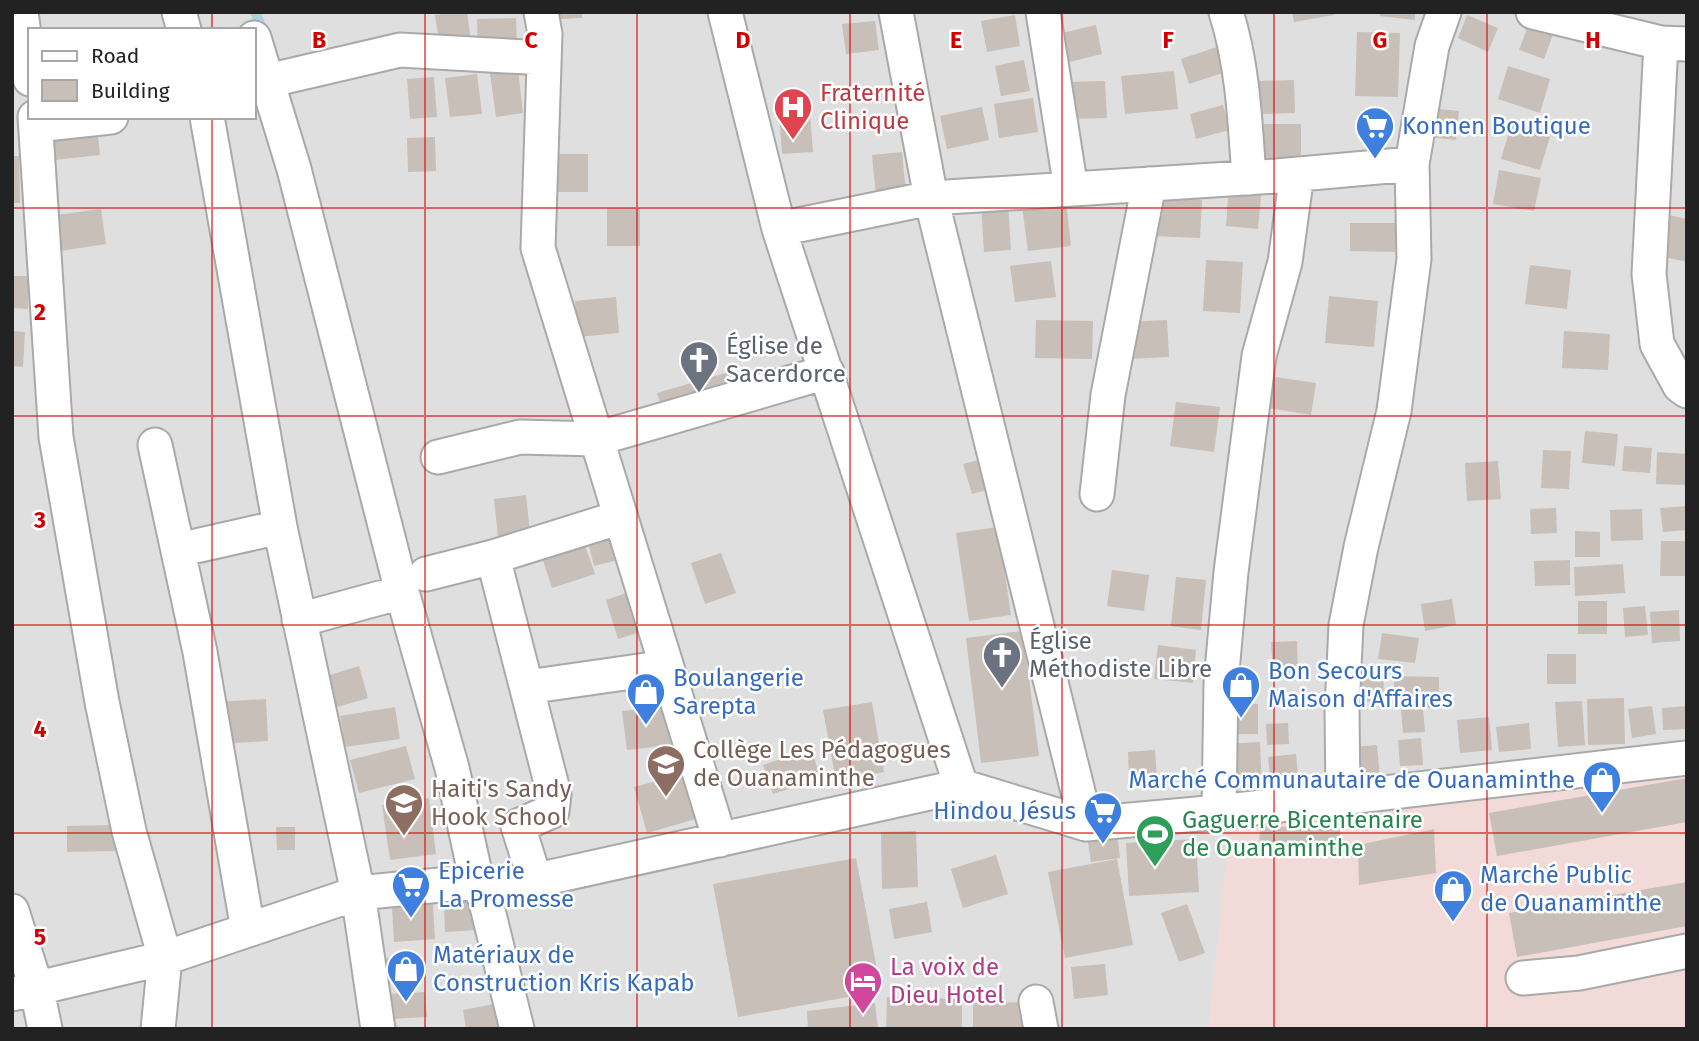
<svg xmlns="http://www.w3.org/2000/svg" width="1699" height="1041" font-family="'Fira Sans',sans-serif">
<rect width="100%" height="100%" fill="#f2efe9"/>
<path fill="#e0dfdf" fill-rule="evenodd" d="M12 12H1687V1029H12ZM30 30H254V117H30Z"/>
<path fill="#f2dad9" d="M1687 770V1029H1208L1231 818Z"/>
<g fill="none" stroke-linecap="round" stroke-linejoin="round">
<path stroke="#aad3df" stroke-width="10" d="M255 12 265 34"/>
</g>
<path fill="#c7bfb8" d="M454 12H467L472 49 441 54 435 15Z
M544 12H582V18L544 20Z
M1292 12H1334V15L1294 22Z
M1380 12H1415V20L1380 16Z
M1015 15 1020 46 987 52 981 21Z
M1467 15 1498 28 1488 52 1458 38Z
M516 18 517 48 478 49 477 19Z
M875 21 879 50 846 54 842 24Z
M1529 23 1554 32 1544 59 1519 50Z
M1096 25 1102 54 1065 63 1058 34Z
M1357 32 1400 33 1398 97 1355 96Z
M1223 45 1231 70 1189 84 1181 59Z
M1024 60 1030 91 1001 96 995 66Z
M1508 66 1550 79 1540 113 1498 99Z
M518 69 523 113 496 117 490 73Z
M1174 71 1178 109 1125 114 1121 76Z
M477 74 482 114 450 117 445 78Z
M434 77 437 117 410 119 407 79Z
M1294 80 1295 113 1259 114 1258 81Z
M1105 81 1107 118 1067 119 1066 82Z
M1033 98 1038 132 999 138 994 104Z
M1223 105 1230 130 1196 139 1190 114Z
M982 107 989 140 947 149 940 116Z
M1430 108 1459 111 1456 140 1427 137Z
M810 113 813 152 782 154 779 115Z
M1257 124H1301V159H1257Z
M1511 125 1550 137 1540 170 1501 159Z
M97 127 100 155 54 160 50 132Z
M1371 132H1384L1385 148 1372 150Z
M435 137 436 171 408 172 407 138Z
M902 152 906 193 876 196 872 155Z
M544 154H588V192H544Z
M12 156H19L20 203H12Z
M1499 170 1541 178 1534 211 1493 204Z
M1229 183 1262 185 1258 229 1226 226Z
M1152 197 1202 200 1200 238 1150 236Z
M1066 201 1071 246 1028 251 1022 206Z
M1008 202 1011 250 984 252 981 204Z
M607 208H640V246H607Z
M101 209 106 244 54 252 49 216Z
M1663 214 1687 219V262L1654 255Z
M1350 223H1396L1395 252 1350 251Z
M1206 260 1243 262 1240 313 1203 311Z
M1051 261 1056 297 1015 302 1010 266Z
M1530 265 1571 270 1567 309 1525 304Z
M12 276H29L28 309 12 308Z
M1329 296 1378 301 1374 347 1325 343Z
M616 297 619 333 578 337 575 301Z
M1036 320 1093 321 1092 359 1035 358Z
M1167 320 1169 357 1128 359 1126 322Z
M12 331 25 332 23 367 12 366Z
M1564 331 1610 334 1608 370 1562 368Z
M729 372 738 400 666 422 657 393Z
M1268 376 1316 383 1311 415 1263 407Z
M1176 402 1220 407 1214 452 1170 446Z
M1585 431 1618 434 1615 466 1582 463Z
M1624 446 1652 448 1650 473 1622 471Z
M1543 450 1571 451 1569 489 1541 488Z
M1657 452 1687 454 1685 485 1656 484Z
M983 459 991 489 972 494 963 464Z
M1498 461 1501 499 1467 501 1465 463Z
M526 495 530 533 498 536 494 499Z
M1687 506V530L1663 532 1660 508Z
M1556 508 1557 533 1531 534 1530 509Z
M1642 509 1643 540 1611 541 1610 510Z
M622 525 630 557 594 566 586 534Z
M998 527 1011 615 969 621 956 533Z
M1575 531 1600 532V557H1575Z
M581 534 595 574 552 588 539 548Z
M1661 541H1687V576H1660Z
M721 553 736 593 705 604 691 563Z
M1570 560V585L1535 586 1534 561Z
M1623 564 1625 593 1575 596 1574 567Z
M1112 570 1149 575 1144 611 1107 606Z
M1176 577 1206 580 1201 630 1171 626Z
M638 589 650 629 618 639 606 600Z
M1452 599 1456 625 1425 631 1421 604Z
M1578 601H1607V634H1578Z
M1645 606 1648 635 1625 637 1623 608Z
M1679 610 1680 641 1652 643 1650 612Z
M1023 631 1039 756 981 763 966 638Z
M1382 633 1419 638 1415 663 1378 659Z
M1297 641 1298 673 1273 674 1271 642Z
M1158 645 1196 650 1193 683 1154 679Z
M1547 654H1576V684H1547Z
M359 666 368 698 327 710 317 679Z
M1356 675 1384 676 1383 702 1355 701Z
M1394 676 1439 677V708L1394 707Z
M1624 698 1625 744 1588 745 1587 699Z
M266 699 268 741 217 744 214 702Z
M1582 701 1585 745 1558 747 1555 702Z
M872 702 884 772 836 781 823 710Z
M1227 704H1258V734H1227Z
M666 706 671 745 627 750 622 711Z
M1652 706 1656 734 1632 738 1628 709Z
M1687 706V729L1663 730 1662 708Z
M395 707 400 739 345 747 340 716Z
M1423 708 1425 732 1403 733 1401 710Z
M1489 717 1492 750 1460 753 1457 720Z
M1288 723 1289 744 1267 745 1266 724Z
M1529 723 1531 749 1499 752 1496 727Z
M1421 738 1423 765 1400 766 1398 740Z
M1260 742 1262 789 1227 790 1225 744Z
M1377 745 1380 778 1353 780 1350 747Z
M406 746 415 779 359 793 350 760Z
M811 749 821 778 773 794 763 765Z
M1155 750 1157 779 1129 780 1128 752Z
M1296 754 1299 785 1271 787 1268 757Z
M683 774 696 819 647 833 634 787Z
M1687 778V822L1497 856 1489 813Z
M429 798 436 854 390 860 382 805Z
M114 825 115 851 67 852V826Z
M1260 826 1340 828V849L1259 848Z
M276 827H295V850H277Z
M1434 829 1436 873 1359 885 1358 845Z
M916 831 918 887 882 889 881 832Z
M1117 833 1120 858 1091 862 1087 837Z
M1196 839 1199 892 1129 896 1126 843Z
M996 855 1008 894 963 908 951 869Z
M856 858 881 991 738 1017 713 884Z
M1117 859 1133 945 1065 958 1048 872Z
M1687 882V926L1517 957 1509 913Z
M478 900 479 930 445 932 444 902Z
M927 902 932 932 894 939 889 909Z
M433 904 435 939 394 942 392 907Z
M1187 904 1205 953 1179 962 1161 913Z
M405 956 408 981 384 984 380 959Z
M1105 964 1108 995 1074 999 1071 967Z
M425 992 427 1017 391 1019 389 994Z
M887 997 962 999V1029H886Z
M1033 1002 1034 1029H973V1003Z
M499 1003 504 1029H466L463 1010Z
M875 1003 878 1029H808L807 1011Z"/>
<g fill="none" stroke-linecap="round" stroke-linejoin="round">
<g stroke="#a9a9a9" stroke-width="37">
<path id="minor" d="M21 12 30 79
M179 12 184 30
M541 12 545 34 538 248 720 840
M725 12 779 229 961 786
M896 12 931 198 1086 824
M1043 12 1071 189
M1226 12C1243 66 1245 121 1249 178
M1533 12 1661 43 1687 44
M254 38 294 169 402 592 452 768 477 882 485 898 517 1029
M1661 43 1649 274 1657 344 1680 386 1687 391
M267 81 400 50 544 58
M35 117 56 437 102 702 129 831 165 958 158 1029
M207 117 280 527 358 893 378 1029
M36 125 111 117
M779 229 931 198 1277 176 1412 164
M155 445 200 652 248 930
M438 457 520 437 596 439 827 372
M1097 494 1108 395 1149 184
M178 550 280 527
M493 557 554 794 552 811 518 826 535 880
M426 574 493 557 621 517
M299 620 402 592
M527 687 667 667
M1343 798 1342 709 1346 625 1361 547 1394 411 1414 259 1412 164 1432 46 1444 12
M1219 812 1221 682 1231 572 1259 356 1285 262 1297 174
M12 911 37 990 45 1029
M1523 978 1579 973 1687 951
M12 994 165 958 358 893 481 881 501 888 961 786 1086 824 1219 812 1687 758
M1036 1002 1041 1029"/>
</g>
<use href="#minor" stroke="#fff" stroke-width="33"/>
</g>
<path fill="none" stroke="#d40000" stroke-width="2" stroke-opacity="0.55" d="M212 12V30M425 12V1029M637 12V1029M850 12V1029M1062 12V1029M1274 12V1029M1487 12V1029M212 117V1029M12 208H1687M12 416H1687M12 625H1687M12 833H1687"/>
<defs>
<g id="hospital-pin" transform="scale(2.0125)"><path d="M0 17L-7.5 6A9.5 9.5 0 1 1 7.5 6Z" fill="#e0444e" stroke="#fff"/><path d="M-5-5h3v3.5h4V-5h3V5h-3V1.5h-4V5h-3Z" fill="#fff"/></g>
<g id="supermarket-pin" transform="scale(2.0125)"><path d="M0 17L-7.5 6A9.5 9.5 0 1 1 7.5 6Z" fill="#3f7fe0" stroke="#fff"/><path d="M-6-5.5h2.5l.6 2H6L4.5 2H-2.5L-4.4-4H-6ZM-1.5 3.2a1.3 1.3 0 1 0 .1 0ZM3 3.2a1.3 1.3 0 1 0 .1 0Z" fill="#fff"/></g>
<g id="church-pin" transform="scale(2.0125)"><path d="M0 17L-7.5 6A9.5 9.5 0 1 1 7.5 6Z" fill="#6b7280" stroke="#fff"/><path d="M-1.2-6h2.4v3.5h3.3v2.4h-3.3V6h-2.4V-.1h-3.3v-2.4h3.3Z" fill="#fff"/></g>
<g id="shop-pin" transform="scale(2.0125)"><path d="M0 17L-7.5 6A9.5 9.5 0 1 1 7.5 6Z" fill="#3f7fe0" stroke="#fff"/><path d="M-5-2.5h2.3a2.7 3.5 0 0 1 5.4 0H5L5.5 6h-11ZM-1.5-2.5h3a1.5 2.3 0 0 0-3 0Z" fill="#fff"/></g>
<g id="school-pin" transform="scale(2.0125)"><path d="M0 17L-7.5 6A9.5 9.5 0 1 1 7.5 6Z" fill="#8d6e63" stroke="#fff"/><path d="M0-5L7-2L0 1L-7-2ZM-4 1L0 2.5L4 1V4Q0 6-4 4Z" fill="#fff"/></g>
<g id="stadium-pin" transform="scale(2.0125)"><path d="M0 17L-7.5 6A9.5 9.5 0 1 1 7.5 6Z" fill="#2e9e5b" stroke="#fff"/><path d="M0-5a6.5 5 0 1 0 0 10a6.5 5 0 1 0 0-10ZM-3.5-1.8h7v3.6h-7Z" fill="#fff"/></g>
<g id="hotel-pin" transform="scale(2.0125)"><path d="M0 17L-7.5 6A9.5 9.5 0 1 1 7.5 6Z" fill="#d1479c" stroke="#fff"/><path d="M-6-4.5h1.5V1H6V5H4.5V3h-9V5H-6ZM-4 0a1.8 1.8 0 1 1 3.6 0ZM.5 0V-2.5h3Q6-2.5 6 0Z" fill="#fff"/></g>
</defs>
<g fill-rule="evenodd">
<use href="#hospital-pin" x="793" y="107"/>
<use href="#supermarket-pin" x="1375" y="126"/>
<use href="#church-pin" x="699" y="360"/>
<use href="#church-pin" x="1002" y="655"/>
<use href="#shop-pin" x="1241" y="685"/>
<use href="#shop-pin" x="646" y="692"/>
<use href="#school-pin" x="666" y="764"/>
<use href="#shop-pin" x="1602" y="780"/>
<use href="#school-pin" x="404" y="803"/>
<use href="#supermarket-pin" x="1103" y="811"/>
<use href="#stadium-pin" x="1155" y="834"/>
<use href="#supermarket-pin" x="411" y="885"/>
<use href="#shop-pin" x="1453" y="889"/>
<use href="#shop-pin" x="406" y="969"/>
<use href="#hotel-pin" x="863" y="981"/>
</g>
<g text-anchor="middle" stroke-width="5" stroke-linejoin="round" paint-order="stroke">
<g font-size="24" fill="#be3a42" stroke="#fff" text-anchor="start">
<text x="820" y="101">Fraternité<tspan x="820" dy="28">Clinique</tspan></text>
</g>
<g font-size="24" fill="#366cbe" stroke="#fff" text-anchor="start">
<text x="1402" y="134">Konnen Boutique</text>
<text x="1268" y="679">Bon Secours<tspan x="1268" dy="28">Maison d'Affaires</tspan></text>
<text x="673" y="686">Boulangerie<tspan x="673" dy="28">Sarepta</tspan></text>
<text x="1575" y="788" text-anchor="end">Marché Communautaire de Ouanaminthe</text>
<text x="1076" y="819" text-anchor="end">Hindou Jésus</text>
<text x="438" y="879">Epicerie<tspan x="438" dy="28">La Promesse</tspan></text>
<text x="1480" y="883">Marché Public<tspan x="1480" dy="28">de Ouanaminthe</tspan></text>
<text x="433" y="963">Matériaux de<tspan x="433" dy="28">Construction Kris Kapab</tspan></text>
</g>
<g font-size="24" fill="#5b616d" stroke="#fff" text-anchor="start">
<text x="726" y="354">Église de<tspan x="726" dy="28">Sacerdorce</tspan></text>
<text x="1029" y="649">Église<tspan x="1029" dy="28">Méthodiste Libre</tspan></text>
</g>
<g font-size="24" fill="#785e54" stroke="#fff" text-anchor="start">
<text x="693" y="758">Collège Les Pédagogues<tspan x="693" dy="28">de Ouanaminthe</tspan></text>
<text x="431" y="797">Haiti's Sandy<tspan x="431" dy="28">Hook School</tspan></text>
</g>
<g font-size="24" fill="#27864d" stroke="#fff" text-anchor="start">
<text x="1182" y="828">Gaguerre Bicentenaire<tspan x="1182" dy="28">de Ouanaminthe</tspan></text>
</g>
<g font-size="24" fill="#b23c85" stroke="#fff" text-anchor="start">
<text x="890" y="975">La voix de<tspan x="890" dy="28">Dieu Hotel</tspan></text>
</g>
</g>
<g font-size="23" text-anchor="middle" font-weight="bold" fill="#d40000" stroke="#fff" stroke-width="5" stroke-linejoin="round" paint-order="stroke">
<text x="319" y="48">B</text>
<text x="531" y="48">C</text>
<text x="743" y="48">D</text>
<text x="956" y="48">E</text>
<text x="1168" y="48">F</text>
<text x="1380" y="48">G</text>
<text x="1593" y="48">H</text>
<text x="40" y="320">2</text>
<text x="40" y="528">3</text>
<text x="40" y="737">4</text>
<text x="40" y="945">5</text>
</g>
<rect width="1699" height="1041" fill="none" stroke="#222222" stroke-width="28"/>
<rect x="28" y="28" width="228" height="91" fill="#ffffff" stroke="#a7a7a7" stroke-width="2"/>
<rect x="42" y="51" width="35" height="10" fill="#ffffff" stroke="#a7a7a7" stroke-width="2"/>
<text x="91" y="63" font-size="21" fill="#222222">Road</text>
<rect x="42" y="80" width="35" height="21" fill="#c7bfb8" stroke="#a7a7a7" stroke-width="2"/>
<text x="91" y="98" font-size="21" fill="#222222">Building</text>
</svg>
